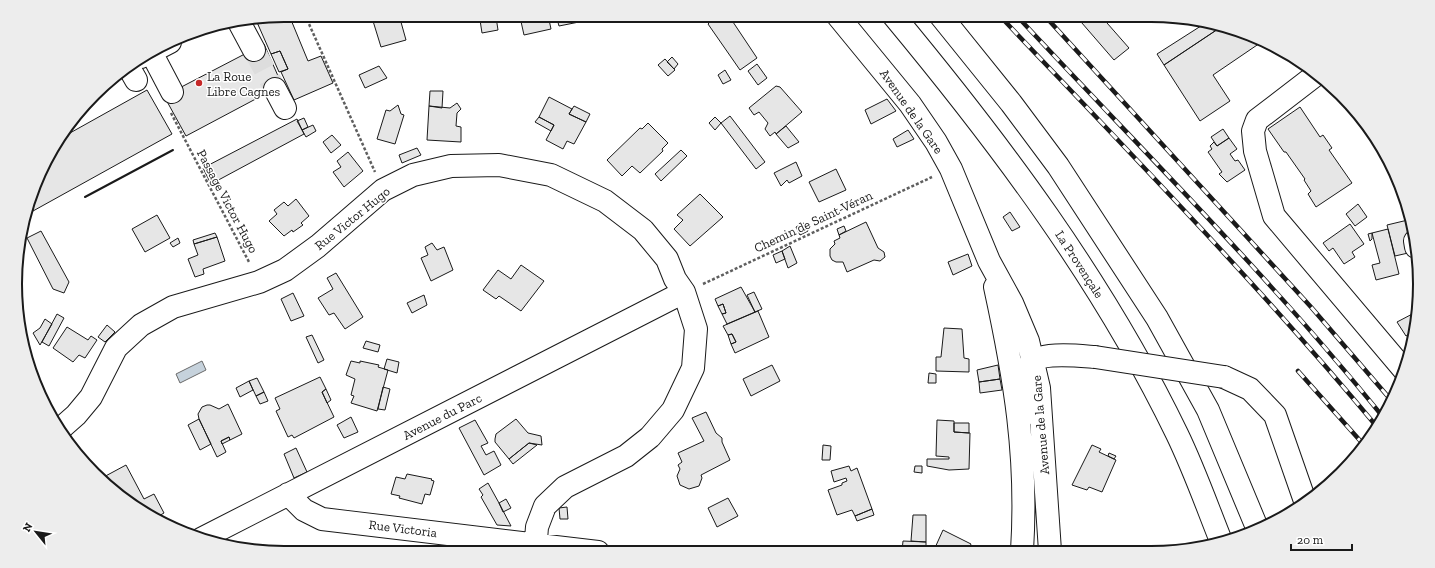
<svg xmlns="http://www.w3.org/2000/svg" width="1435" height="568" font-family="'Zilla Slab',serif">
<rect width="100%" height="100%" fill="#fff"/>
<path fill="#c6d2dc" stroke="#6a6a6a" d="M202 361 206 370 180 383 176 374Z"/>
<path fill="#e6e6e6" stroke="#1a1a1a" d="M289 15 308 61 321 56 333 83 294 100 281 72 288 69 280 51 271 54 256 20Z
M324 15H344L327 22Z
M375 15H399L406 40 381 47 373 21 377 19Z
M531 15H548L551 29 524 35 520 17Z
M556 15H583L584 21 559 26Z
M712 15H722L727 21 731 19 757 58 740 70 708 24 712 20 710 17Z
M722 15H728L731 19 727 21Z
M1075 15H1100L1129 48 1114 60Z
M496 17 498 30 482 33 480 20Z
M1204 24 1221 27 1164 65 1157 54Z
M1221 27 1237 29 1263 41 1213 75 1230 101 1200 121 1164 65Z
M264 44 282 85 186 136 164 96Z
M280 51 288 69 279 72 271 54Z
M672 57 678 64 674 69 667 62Z
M665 59 675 70 668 76 658 65Z
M757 64 767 78 758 85 748 71Z
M379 66 387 78 365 88 359 75Z
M725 70 731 80 723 84 718 75Z
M776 86 780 87 802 112 776 134 775 132 770 136 765 129 768 123 759 112 754 115 749 108Z
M147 90 172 134 33 211 28 202 29 197 51 150 61 138Z
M430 91H443L442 108 429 106Z
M549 97 572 109 569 114 586 122 574 144 567 141 563 149 546 140 554 125 539 117Z
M887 99 896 111 871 124 865 110Z
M457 103 461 109 457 113 456 126 461 127V142L427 140 429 106 450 108Z
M398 105 401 114 404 115 395 144 377 139 386 110 390 111Z
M574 106 590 114 586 122 569 114Z
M1300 107 1320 137 1323 135 1332 148 1329 150 1352 183 1316 207 1308 194 1311 191 1304 180 1305 179 1286 152H1284L1268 129Z
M730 116 765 162 756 169 721 123Z
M539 117 554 125 551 131 535 122Z
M715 117 721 123 715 130 709 123Z
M304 118 308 127 302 130 297 121Z
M297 119 304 134 211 184 203 168Z
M648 123 668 143 662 149 663 151 640 173 632 166 622 176 607 160 640 128 642 129Z
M313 125 316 131 306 137 302 130Z
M786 126 799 142 788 148 776 134Z
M1223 129 1229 138 1217 146 1211 137Z
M908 130 914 139 897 147 893 139Z
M332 135 341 145 331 153 323 142Z
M1229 138 1237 149 1230 154 1235 161 1238 160 1245 170 1227 182 1219 174 1222 172 1208 152 1212 149 1210 146 1214 142 1217 146Z
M417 148 421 155 402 163 399 155Z
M681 150 687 156 661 181 655 174Z
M348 152 363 171 344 187 333 172 341 167 337 161Z
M796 162 802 176 789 183 787 180 781 186 774 173Z
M836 169 846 190 819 202 809 182Z
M700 194 723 217 690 246 674 229 683 220 677 215Z
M296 199 309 216 301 223 303 225 293 232 292 230 284 236 269 221 277 214 274 210 284 202 288 206Z
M1358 204 1367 217 1355 226 1346 214Z
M1010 212 1020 227 1012 231 1003 217Z
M157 215 170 238 145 252 132 229Z
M1412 219 1417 251 1395 256 1387 225Z
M866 222 878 248 884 252 885 257 880 261 874 260 847 272 843 262H836L832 260 830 256V249L835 244 834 241 840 238 839 235Z
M804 223 808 231 800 235 796 227Z
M1350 224 1364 244 1352 252 1355 257 1344 264 1333 248 1329 251 1323 243Z
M844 226 846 231 839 235 837 229Z
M1388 229 1399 274 1376 280 1372 265 1380 263 1372 233Z
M41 231 69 282 64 293 53 289 27 238Z
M215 233 217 237 194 244 193 240Z
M1372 233V239L1370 241 1368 234Z
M217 237 225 261 203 269 204 274 195 277 188 259 198 255 194 244Z
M178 238 180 243 173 247 170 243Z
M432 243 437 250 444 247 453 270 431 281 421 258 428 255 425 247Z
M790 246 797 263 788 268 782 251Z
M782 251 785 259 776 263 773 255Z
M968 254 972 266 953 275 948 262Z
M521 265 544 281 521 311 499 296 496 299 483 290 498 270 511 279Z
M336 273 363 317 345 329 334 313 329 315 318 298 333 289 327 278Z
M741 287 755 312 727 324 722 314 726 313 723 304 718 306 715 299Z
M754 292 762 309 755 312 747 295Z
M293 293 304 316 291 321 281 299Z
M424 295 427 305 412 313 407 303Z
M723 304 726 313 722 314 718 306Z
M758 311 769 337 735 353 731 344 736 342 732 334 728 335 723 326Z
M1418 311 1415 331 1406 336 1397 322Z
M57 314 64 318 49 346 42 342Z
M45 319 52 324 40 345 33 333 40 328Z
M107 325 115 332 105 342 98 337Z
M67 327 88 340 91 336 97 340 85 358 79 355 73 362 53 348Z
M944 328 962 329 964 358 969 359V372L936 371V357H941Z
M732 334 736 342 731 344 728 335Z
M312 335 324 360 318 363 306 337Z
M366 341 380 345 378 352 363 348Z
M387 359 399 362 397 373 384 369Z
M351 361 360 363V361L379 365 378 367 388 370 377 411 351 403 354 396 351 395 355 379 346 375Z
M772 365 780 381 751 396 743 379Z
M998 365 1000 379 979 382 977 370Z
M929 373 936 374V383H928Z
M320 377 326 389 322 392 334 417 294 438 292 435 288 437 276 411 280 409 275 398Z
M257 378 264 392 256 396 249 381Z
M1000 379 1002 390 980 393 979 382Z
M249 381 253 390 240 397 236 388Z
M383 387 390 389 385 410 378 409Z
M326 389 331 400 327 403 322 392Z
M264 392 268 401 260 404 256 396Z
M228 404 242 434 230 440 229 437 221 441 226 452 217 457 199 419 198 414 202 407 207 405H210L219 409Z
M706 412 716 433 722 438V442L730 460 701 475 702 478 699 486 689 489 680 485 677 476 680 469 678 465 682 462 678 453 704 441 692 418Z
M351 417 358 432 344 438 337 425Z
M199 419 211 444 200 450 188 425Z
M516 419 528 433 541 436 542 445 529 443 509 459 495 442V439L496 434Z
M475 420 488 443 481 446 486 455 494 451 501 465 484 475 459 428Z
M937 420 954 421V432L970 433 969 469 949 470 927 466V459H949V457L936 456Z
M954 423H969V433L954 432Z
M229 437 230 440 222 444 221 441Z
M529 443 537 445 513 464 509 459Z
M823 445 831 446 830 460H822Z
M1092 445 1101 449 1099 452 1116 460 1102 492 1089 487 1087 490 1072 485Z
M296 448 307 472 294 478 284 454Z
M1109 453 1116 456 1114 459 1108 456Z
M126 465 144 499 154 494 164 513 157 517 120 497 100 479Z
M849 466 851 471 857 468 872 509 855 516 852 510 837 515 828 490 842 485V483L847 481 846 478 834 482 831 471Z
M915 466H922V473L914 472Z
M407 474 432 479 431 480 434 481 430 495 425 494 422 504 399 498 400 496 391 494 396 477 405 479Z
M488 483 499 503 511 526 497 525 481 497 483 495 479 489Z
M728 498 738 516 717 527 708 508Z
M506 499 511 508 503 512 499 503Z
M567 507 568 519H560L559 508Z
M872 509 874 515 857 521 855 516Z
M913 515H926V542L911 541Z
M943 530 971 544 968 551 934 550Z
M903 541 926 542V551H888V550L902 551Z"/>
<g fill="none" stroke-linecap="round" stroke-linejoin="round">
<path stroke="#ddd" stroke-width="22" stroke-dasharray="22 11" stroke-linecap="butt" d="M254 50 275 89"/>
<g stroke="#1a1a1a" stroke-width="24">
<path id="minor" d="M239 22 254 50
M151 52 172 92
M128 66 136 80
M1317 74 1257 120 1253 131 1255 151 1274 216 1405 371
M275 89 285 108
M1415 241 1416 247
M1224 377 1250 389 1275 415 1305 501
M1022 417C1023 404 1023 376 1029 365 1038 351 1080 356 1095 357
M59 430 76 415 91 397 116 348 141 325 173 307 259 282 285 270 318 246 383 190 413 175 451 166 499 165 551 175 605 201 643 230 667 259 675 279 684 292 696 329 693 368 673 410 650 437 626 456 565 487 545 506 537 527 535 552
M288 494 304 510 322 519 598 552
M201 539 684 292"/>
</g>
<g stroke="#1a1a1a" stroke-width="24">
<path id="major" d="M837 15 910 104 936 142 951 169 989 261 1012 303 1028 341 1039 388 1050 551
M141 57 170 42
M995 287C1015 379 1028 456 1022 551"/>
</g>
<g stroke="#1a1a1a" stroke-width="24">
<path id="highway" d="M893 15C1001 145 1103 281 1177 434 1194 469 1207 506 1221 541
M940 15 1011 103 1058 166 1157 318 1208 410 1258 530"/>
</g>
<path stroke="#5f5f5f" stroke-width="2.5" stroke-dasharray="3 2" stroke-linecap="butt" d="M305 15 375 172
M171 113 249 262
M703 284 932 177"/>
<use href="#minor" stroke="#fff" stroke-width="22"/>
<use href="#major" stroke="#fff" stroke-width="22"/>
<use href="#highway" stroke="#fff" stroke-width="22"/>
<g stroke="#1a1a1a" stroke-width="4.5">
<path id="rail" d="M999 15C1128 151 1258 284 1378 428
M1016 15C1139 147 1269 276 1383 417
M1044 15 1311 307 1391 400
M1298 371 1364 445"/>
</g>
<use href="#rail" stroke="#fff" stroke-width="3" stroke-dasharray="9" stroke-linecap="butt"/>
<g stroke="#1a1a1a" stroke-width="24" stroke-linecap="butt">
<path id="minor-bridge" d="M1095 357 1224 377"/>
</g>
<use href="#minor-bridge" stroke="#fff" stroke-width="22"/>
<path stroke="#1a1a1a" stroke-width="2" d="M85 197 173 150"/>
</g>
<circle fill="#c62828" stroke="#fff" stroke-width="1.5" cx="199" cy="83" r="4"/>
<g text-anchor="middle" stroke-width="3" stroke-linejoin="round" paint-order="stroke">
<g font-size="13" fill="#1a1a1a" stroke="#fff" text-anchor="start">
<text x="207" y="81">La Roue<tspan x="207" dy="15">Libre Cagnes</tspan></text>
</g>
<g font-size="13" fill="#1a1a1a" stroke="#fff">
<text transform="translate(912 111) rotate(55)" y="5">Avenue de la Gare</text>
<text transform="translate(228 201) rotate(62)" y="5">Passage Victor Hugo</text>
<text transform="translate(352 218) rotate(-39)" y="5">Rue Victor Hugo</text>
<text transform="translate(813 221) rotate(-25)" y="5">Chemin de Saint-Véran</text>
<text transform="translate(1080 264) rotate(57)" y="5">La Provençale</text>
<text transform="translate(442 416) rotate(-27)" y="5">Avenue du Parc</text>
<text transform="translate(1040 425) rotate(-95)" y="5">Avenue de la Gare</text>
<text transform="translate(403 528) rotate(7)" y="5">Rue Victoria</text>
</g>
</g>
<path d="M0 0H1435V568H0ZM284 22H1151A262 262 0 0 1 1413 284V284A262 262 0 0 1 1151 546H284A262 262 0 0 1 22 284V284A262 262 0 0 1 284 22Z" fill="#ededed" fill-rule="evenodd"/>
<path fill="none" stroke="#1a1a1a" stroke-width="2" d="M284 22H1151A262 262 0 0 1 1413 284V284A262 262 0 0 1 1151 546H284A262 262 0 0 1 22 284V284A262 262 0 0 1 284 22Z"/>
<g transform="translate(36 532) rotate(300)" stroke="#ffffff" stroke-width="3" paint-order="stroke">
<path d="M0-3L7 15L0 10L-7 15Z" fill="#1a1a1a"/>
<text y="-6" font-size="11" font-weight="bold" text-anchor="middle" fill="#1a1a1a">N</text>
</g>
<path d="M1291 544v6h61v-6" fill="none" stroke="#1a1a1a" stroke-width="2"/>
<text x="1297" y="544" font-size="12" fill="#1a1a1a" stroke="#ffffff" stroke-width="3" paint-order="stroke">20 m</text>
</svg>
